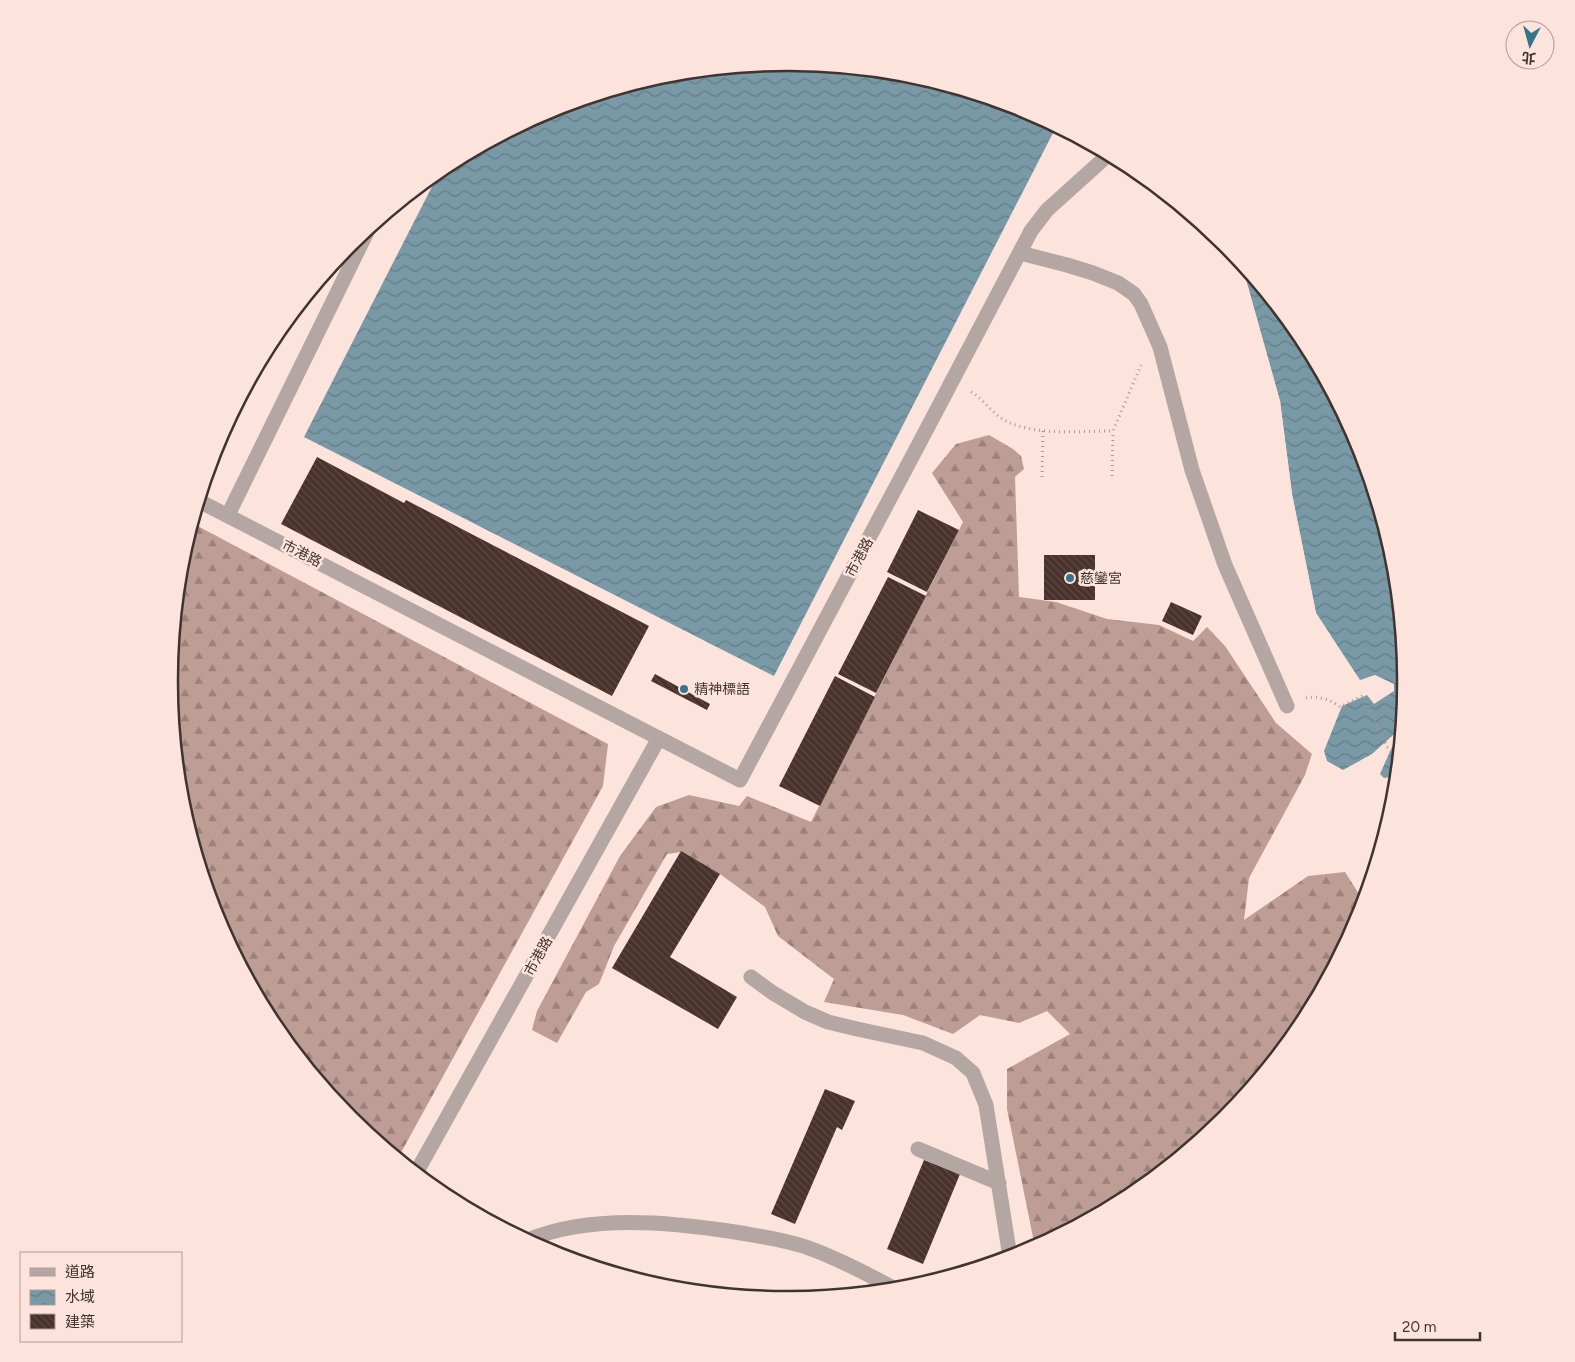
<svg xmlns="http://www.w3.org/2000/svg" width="1575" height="1362" font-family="Figtree,'Noto Sans TC',sans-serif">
<defs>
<pattern id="forest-firs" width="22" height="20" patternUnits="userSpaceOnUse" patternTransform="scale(1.25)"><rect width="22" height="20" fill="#bd9d94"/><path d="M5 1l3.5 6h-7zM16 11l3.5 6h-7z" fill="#9b8179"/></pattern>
<pattern id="water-waves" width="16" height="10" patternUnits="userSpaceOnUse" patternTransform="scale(1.25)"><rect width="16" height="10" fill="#7899a5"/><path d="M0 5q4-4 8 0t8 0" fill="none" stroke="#647e87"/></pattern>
<pattern id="building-back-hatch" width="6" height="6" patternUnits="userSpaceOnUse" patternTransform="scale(1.25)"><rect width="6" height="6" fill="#49322b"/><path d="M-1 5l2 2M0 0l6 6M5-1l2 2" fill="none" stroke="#5c4842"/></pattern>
</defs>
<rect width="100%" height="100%" fill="#fce3dc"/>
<path fill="url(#forest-firs)" d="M989 435 1013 449 1021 456 1024 469 1015 477 1019 597 1056 602 1107 619 1159 625 1193 641 1207 627 1225 646 1276 723 1312 754 1305 775 1249 878 1244 920 1308 876 1345 872 1364 902 1359 918 1302 1025 1225 1119 1131 1195 1035 1247 1007 1109V1069L1070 1034 1047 1011 1019 1023 980 1015 953 1034 903 1015 824 1002 834 979 778 936 765 907 720 874 681 852 667 854 614 946 599 984 586 992 557 1043 532 1030 537 1011 620 856 656 807 689 795 739 806 747 796 811 822 963 522 932 473 956 444Z
M192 523 608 744 603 786 398 1158 350 1118 273 1024 216 917 181 801 169 681 181 560Z"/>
<path fill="url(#water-waves)" d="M788 63 908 74 993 100 1054 131 774 676 304 437 441 169 444 167 551 109 667 74Z
M1242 265 1302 338 1359 445 1394 561 1406 681 1402 727 1372 754 1343 770 1327 761 1324 751 1342 706 1367 695 1374 704 1394 691V684L1375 675 1360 680 1316 613 1292 494 1280 401Z
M1400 737 1397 776 1384 778 1380 774 1392 747Z"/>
<path fill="#fce3dc" d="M1241 263 1280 401 1292 494 1316 613 1331 636 1329 637 1314 613 1290 494 1278 402 1240 266Z"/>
<path fill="url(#building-back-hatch)" d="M317 457 404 503 406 500 649 626 612 696 281 524Z
M918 510 959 530 927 592 887 572Z
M1044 555H1095V600H1044Z
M888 577 926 596 876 693 838 674Z
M1171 602 1202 616 1193 635 1162 621Z
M655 674 710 704 707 710 651 681Z
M835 676 875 697 820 806 779 786Z
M681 851 720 874 670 957 737 997 718 1029 612 968Z
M825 1089 855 1101 842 1130 837 1127 795 1224 771 1214Z
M924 1160 960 1174 923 1264 887 1249Z"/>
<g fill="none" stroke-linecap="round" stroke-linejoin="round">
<path stroke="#ac9993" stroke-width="3" stroke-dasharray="1 4" stroke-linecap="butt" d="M971 392C985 400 992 414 1006 421 1035 436 1081 431 1113 431L1141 365
M1112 476 1113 431
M1042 477 1043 430
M1306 698C1317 695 1332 700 1340 707L1364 695 1387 747 1398 759"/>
<path stroke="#b4a7a3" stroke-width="15" d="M1020 253 1067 265 1093 273 1118 283 1134 294 1141 304 1160 347 1192 470 1225 565 1287 706
M199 501 740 780 912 457 1031 231 1047 210 1108 155
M228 515 369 228
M751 977 773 993 805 1012 828 1022 857 1029 923 1043 956 1058 973 1073 986 1105 1010 1257
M918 1149 999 1183
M416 1173 659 738
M528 1240C590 1214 670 1222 735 1232 758 1236 783 1239 806 1247 837 1258 866 1273 895 1289"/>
</g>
<g fill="#357589" stroke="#fce3dc" stroke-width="2">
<circle cx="1070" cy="578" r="5"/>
<circle cx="684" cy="689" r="5"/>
</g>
<g text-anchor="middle" stroke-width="5" stroke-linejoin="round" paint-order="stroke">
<g font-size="14" fill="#403430" stroke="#fce3dc">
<text transform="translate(302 553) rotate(27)" y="5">市港路</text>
<text transform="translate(859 557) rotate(-62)" y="5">市港路</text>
<text transform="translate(538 956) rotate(-61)" y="5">市港路</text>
</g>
<g font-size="14" fill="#403430" stroke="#fce3dc" text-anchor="start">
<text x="1080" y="583">慈鑾宮</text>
<text x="694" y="694">精神標語</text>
</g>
</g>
<path d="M0 0H1575V1362H0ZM787 71H788A609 609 0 0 1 1397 680V682A609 609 0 0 1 788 1291H787A609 609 0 0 1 178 682V680A609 609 0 0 1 787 71Z" fill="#fce3dc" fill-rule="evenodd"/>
<path fill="none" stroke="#403430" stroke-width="2.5" d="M787 71H788A609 609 0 0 1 1397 680V682A609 609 0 0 1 788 1291H787A609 609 0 0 1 178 682V680A609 609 0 0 1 787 71Z"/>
<rect x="20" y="1252" width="162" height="90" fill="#fce3dc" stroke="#b19d97"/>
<rect x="30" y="1268" width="25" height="8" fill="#b4a7a3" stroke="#b19d97"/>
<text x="65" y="1277" font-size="15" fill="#403430">道路</text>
<rect x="30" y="1290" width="25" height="15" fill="url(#water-waves)" stroke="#b19d97"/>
<text x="65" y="1302" font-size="15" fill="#403430">水域</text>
<rect x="30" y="1314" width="25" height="15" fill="url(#building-back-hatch)" stroke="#b19d97"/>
<text x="65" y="1327" font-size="15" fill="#403430">建築</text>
<g transform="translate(1530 45) rotate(186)"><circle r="24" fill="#fce3dc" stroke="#b19d97"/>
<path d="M0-4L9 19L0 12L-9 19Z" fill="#357589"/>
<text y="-8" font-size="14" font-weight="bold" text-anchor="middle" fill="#403430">北</text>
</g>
<path d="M1395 1332v8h85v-8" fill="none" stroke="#403430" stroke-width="2.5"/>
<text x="1402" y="1332" font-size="15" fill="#403430" stroke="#fce3dc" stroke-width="4" paint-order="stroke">20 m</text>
</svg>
